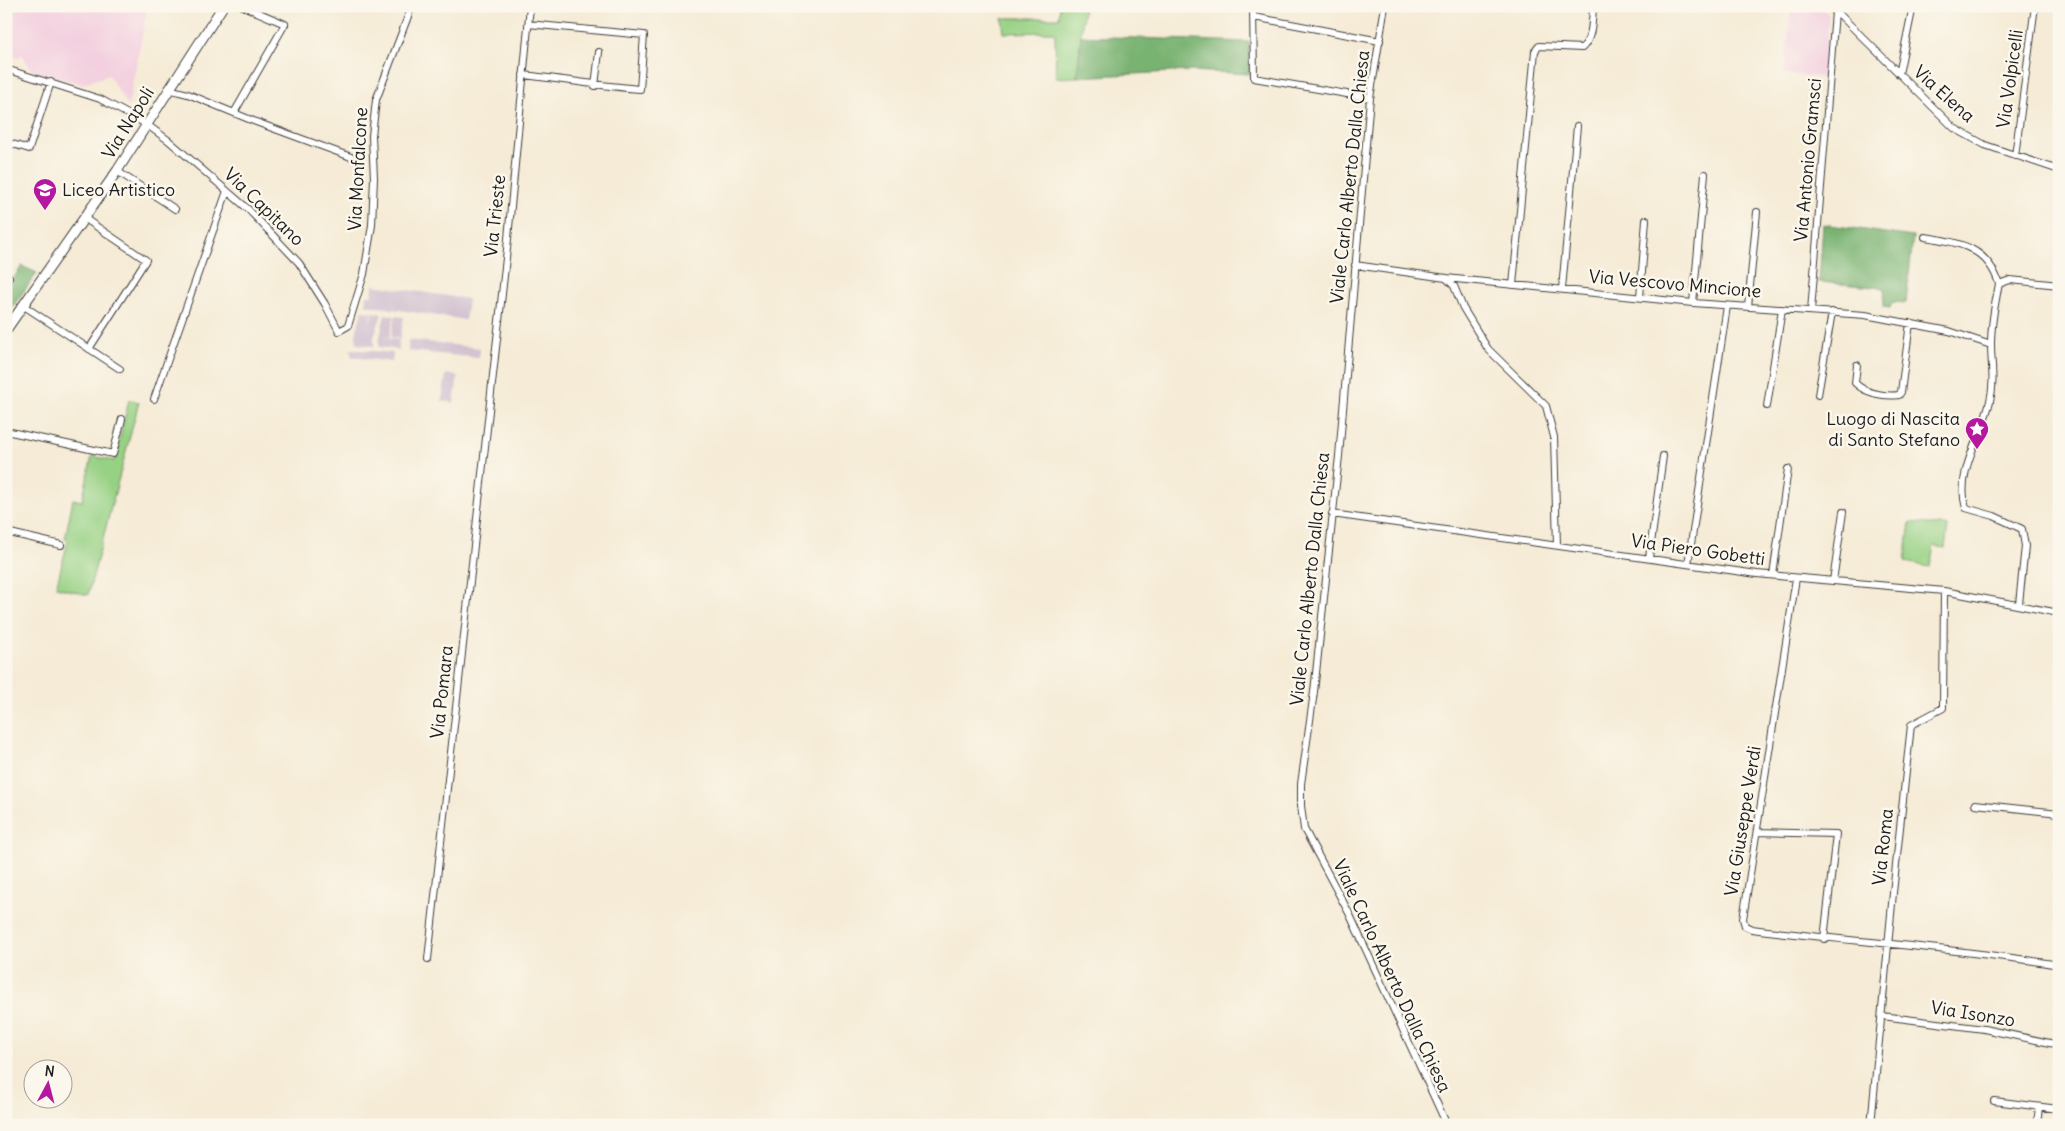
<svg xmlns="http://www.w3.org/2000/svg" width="2065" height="1131" font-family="Delius,sans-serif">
<rect width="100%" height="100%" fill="#fbf7ec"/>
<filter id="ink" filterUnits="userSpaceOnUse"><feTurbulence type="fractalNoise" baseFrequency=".02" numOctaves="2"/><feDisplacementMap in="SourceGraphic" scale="10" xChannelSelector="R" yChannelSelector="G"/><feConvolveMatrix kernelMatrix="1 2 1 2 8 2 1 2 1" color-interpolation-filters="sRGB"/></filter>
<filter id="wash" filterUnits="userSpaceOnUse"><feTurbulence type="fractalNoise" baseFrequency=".0096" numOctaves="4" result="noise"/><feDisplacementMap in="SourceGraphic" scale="20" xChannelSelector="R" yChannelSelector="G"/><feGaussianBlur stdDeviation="1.12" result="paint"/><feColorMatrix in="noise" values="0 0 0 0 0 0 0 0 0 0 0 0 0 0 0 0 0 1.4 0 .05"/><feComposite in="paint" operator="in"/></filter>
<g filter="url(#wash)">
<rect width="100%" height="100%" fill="#f5ebd6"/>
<path fill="#f3cfdf" d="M6 6H148L128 107 109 75 82 84 31 70 23 55 6 61Z
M1791 6H1820L1829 15 1824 77 1784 74Z"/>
<path fill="#cfbdce" d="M373 285 468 299 465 320 366 305 367 295H372Z
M362 311 372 312 366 335 373 312 382 314 374 337V346L357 344 356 334Z
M385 314 394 316 389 338 380 337Z
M395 316 404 317 400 339 391 337Z
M379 337 399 340V350L379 347Z
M408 340 480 348 479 358 408 351Z
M350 349 393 353 392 362 352 357Z
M446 374 458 376 454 403 442 401Z"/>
<path fill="#97d184" stroke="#5a7650" d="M1060 6H1084L1077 77 1056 78 1055 32 1004 33 1002 18H1059Z
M129 400 139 402 88 595 56 587 68 541 65 539 73 499 82 501 92 456 114 461Z
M1910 522 1948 526 1945 548 1934 546 1930 567 1905 562Z"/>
<path fill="#79b372" stroke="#4a6847" d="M1081 36 1249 42 1250 74 1190 71 1077 77Z
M1823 224 1913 237 1906 303 1892 302 1890 308 1883 307 1885 288 1819 282Z
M22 266 37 273 6 316V280L11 282Z"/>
</g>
<g filter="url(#ink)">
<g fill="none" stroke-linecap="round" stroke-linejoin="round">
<g stroke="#3d3b38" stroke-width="8">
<path id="street" d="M1253 6 1254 78 1370 98
M1385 6 1370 98 1339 456 1314 692 1301 784V806L1304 829 1349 913 1447 1125
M1831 6 1954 128 1985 145 2059 170
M1254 17 1380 41
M6 69 100 99 146 124 168 140 248 209 299 263 325 304 339 331 348 326 364 274 372 225 374 178 372 136 376 100 412 6
M1899 74 1913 6
M523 75C562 79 601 86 640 89L644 35 528 24
M595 86 599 52
M168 89 188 94 256 122 351 157
M234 113 285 24 243 6
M6 142 29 149 51 82
M2015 156 2035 6
M117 171 175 209
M84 218 146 260 89 349
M1925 237C1960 242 1988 248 1999 284
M1355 265 1446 278 1693 303 1865 315 1949 331 1991 345
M6 276 9 277
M1446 278 1454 286 1463 308 1488 349 1546 406 1554 437 1557 545
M1513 285 1535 51 1539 46 1582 48C1593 38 1592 20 1593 6
M1562 289 1577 126
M1640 297 1646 220
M1693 303 1705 174
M24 306 120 369
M1748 307 1757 212
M1811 311 1835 12
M1857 365 1855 383C1865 393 1884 397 1899 395L1901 392 1910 323
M1818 395 1832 312
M154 399 227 191
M1767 406 1782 309
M6 431 113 454 122 419
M1332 514 1757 574 1944 591 2059 613
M6 532 61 545
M1649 558 1663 456
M1688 564 1727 306
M1773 575 1788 469
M1796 578 1743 919 1745 926 1752 929C1854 942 1957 948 2059 965
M1833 581 1843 512
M2019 604 2025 546 2022 529 1994 516 1966 508C1955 472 1982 436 1990 401 1995 380 1991 365 1991 344 1991 324 1995 303 1999 284L2010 280 2059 285
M1975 804 2059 813
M1757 832 1836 834 1824 939
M428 959 507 249 530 6
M1882 1016 1984 1029 2059 1045
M1994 1101 2059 1109
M1871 1125 1893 893 1911 725 1943 708 1944 591
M2037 1125 2039 1107"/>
</g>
<g stroke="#3d3b38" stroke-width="11">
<path id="secondary" d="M6 330 117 171 223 6"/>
</g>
<use href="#street" stroke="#fff" stroke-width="6"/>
<use href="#secondary" stroke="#fff" stroke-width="9"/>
</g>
</g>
<defs>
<g id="school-pin" transform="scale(1.25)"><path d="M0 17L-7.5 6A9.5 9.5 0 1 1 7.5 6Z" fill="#b5179e" stroke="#fbf7ec"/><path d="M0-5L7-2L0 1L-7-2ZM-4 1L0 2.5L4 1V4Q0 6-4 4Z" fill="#fff"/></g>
<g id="sight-pin" transform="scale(1.25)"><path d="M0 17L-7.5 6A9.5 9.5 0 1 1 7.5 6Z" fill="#b5179e" stroke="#fbf7ec"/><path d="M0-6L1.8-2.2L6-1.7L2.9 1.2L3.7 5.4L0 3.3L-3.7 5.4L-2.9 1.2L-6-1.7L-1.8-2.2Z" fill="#fff"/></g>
</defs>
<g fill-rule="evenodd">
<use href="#school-pin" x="45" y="190"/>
<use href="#sight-pin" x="1977" y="429"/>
</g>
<g text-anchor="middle" stroke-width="5" stroke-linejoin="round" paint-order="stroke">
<g font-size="18" fill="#1c1c1c" stroke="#fbf7ec">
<text transform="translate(2010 79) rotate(-82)" y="6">Via Volpicelli</text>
<text transform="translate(1944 94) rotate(42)" y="6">Via Elena</text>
<text transform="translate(128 123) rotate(-58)" y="6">Via Napoli</text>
<text transform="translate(1808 160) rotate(-85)" y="6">Via Antonio Gramsci</text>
<text transform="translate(358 169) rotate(-87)" y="6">Via Monfalcone</text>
<text transform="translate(1350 177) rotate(-84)" y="6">Viale Carlo Alberto Dalla Chiesa</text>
<text transform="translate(264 207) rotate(44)" y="6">Via Capitano</text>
<text transform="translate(495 216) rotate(-84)" y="6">Via Trieste</text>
<text transform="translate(1675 284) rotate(5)" y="6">Via Vescovo Mincione</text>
<text transform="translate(1698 550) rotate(8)" y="6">Via Piero Gobetti</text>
<text transform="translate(1310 579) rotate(-84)" y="6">Viale Carlo Alberto Dalla Chiesa</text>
<text transform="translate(442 692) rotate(-84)" y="6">Via Pomara</text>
<text transform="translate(1743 821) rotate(-81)" y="6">Via Giuseppe Verdi</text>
<text transform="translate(1883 847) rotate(-84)" y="6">Via Roma</text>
<text transform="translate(1392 976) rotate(65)" y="6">Viale Carlo Alberto Dalla Chiesa</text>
<text transform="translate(1973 1014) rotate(9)" y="6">Via Isonzo</text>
</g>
<g font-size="18" fill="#1c1c1c" stroke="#fbf7ec" text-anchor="start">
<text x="62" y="196">Liceo Artistico</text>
<text x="1960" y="425" text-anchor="end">Luogo di Nascita<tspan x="1960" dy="21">di Santo Stefano</tspan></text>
</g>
</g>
<rect width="2065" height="1131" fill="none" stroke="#fbf7ec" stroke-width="25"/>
<g transform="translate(48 1084) rotate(7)"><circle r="24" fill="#fbf7ec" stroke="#a29f99"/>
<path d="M0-4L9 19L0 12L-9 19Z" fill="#b5179e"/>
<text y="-8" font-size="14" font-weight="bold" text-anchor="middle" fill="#1c1c1c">N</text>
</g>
</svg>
